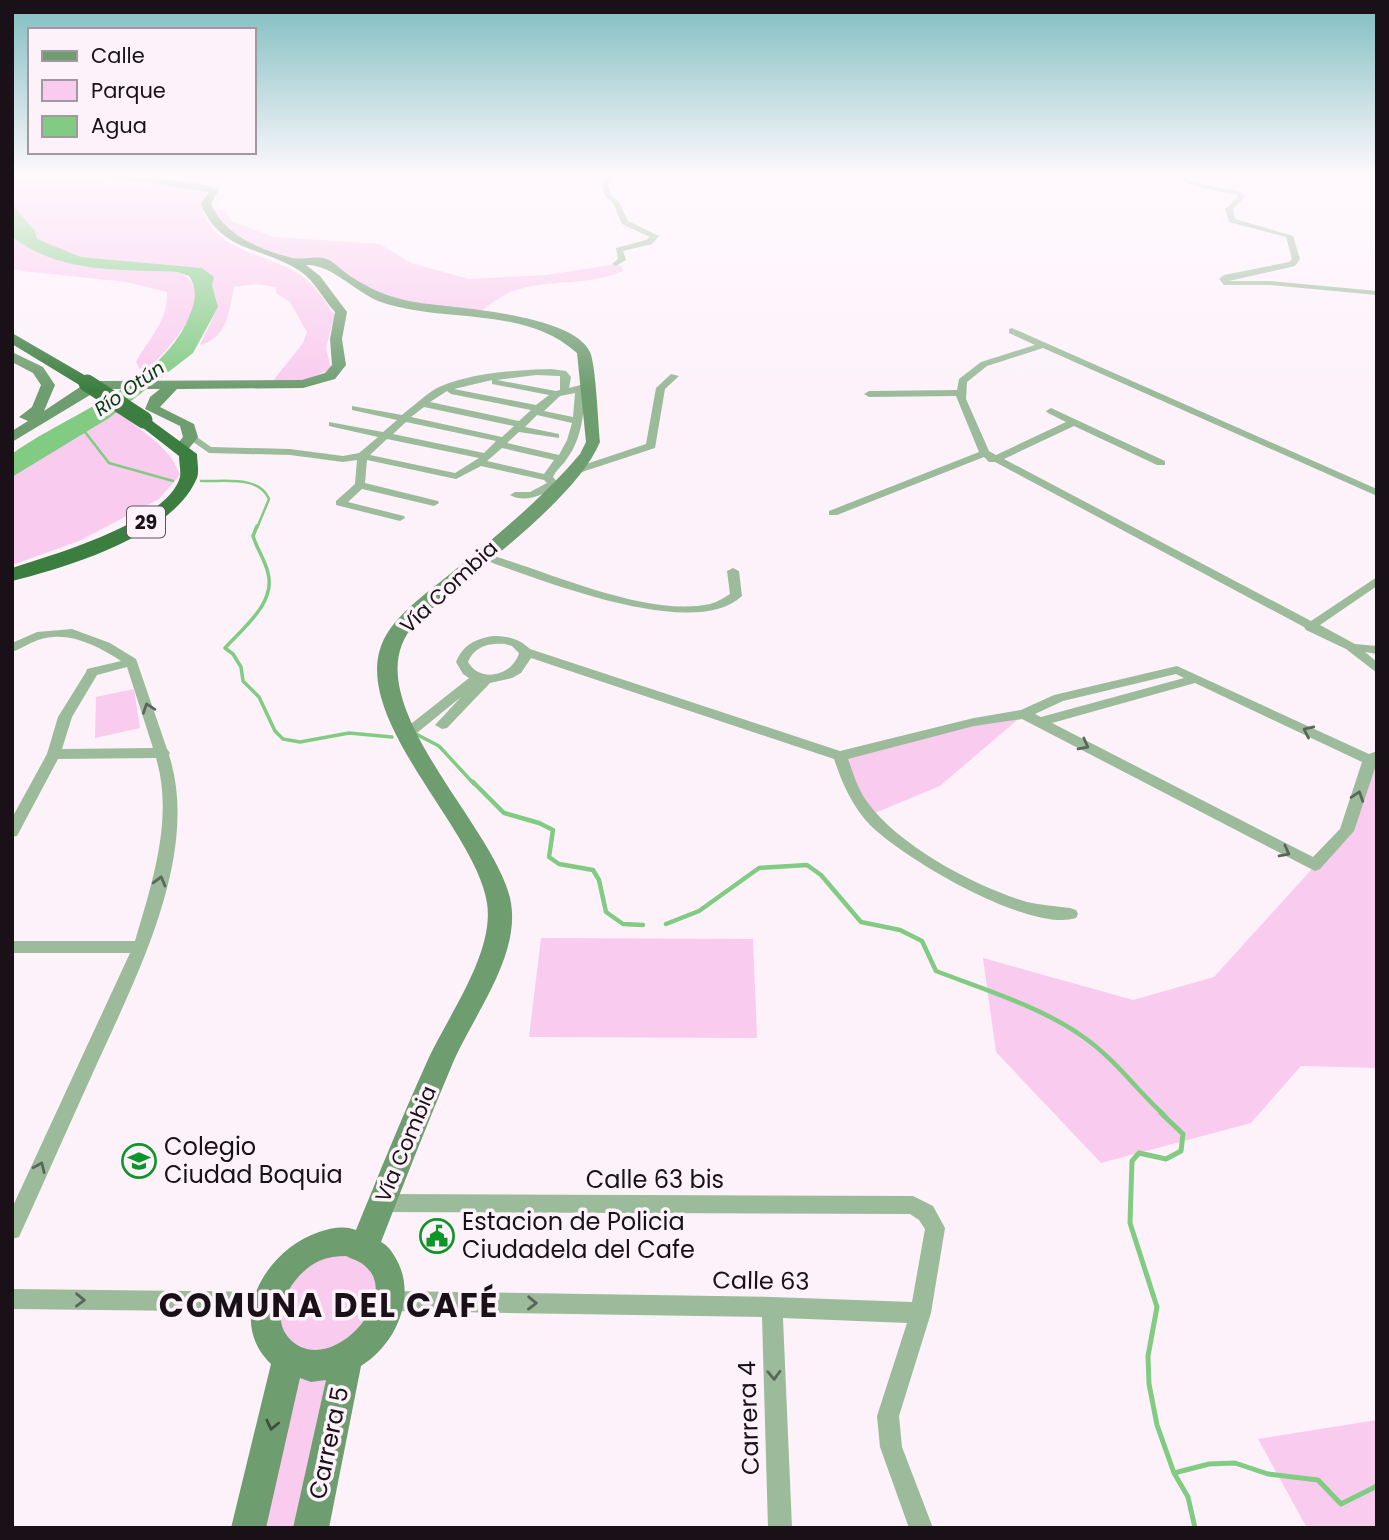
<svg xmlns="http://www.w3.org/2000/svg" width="1389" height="1540" font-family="Poppins,sans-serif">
<rect width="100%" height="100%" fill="#fdf2fa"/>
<path fill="#f9cbee" d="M12 174H90L212 189 202 204C209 251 267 253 299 274 315 284 324 301 335 315L326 348 331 368C312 380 294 383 272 382L303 343 307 332 290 302 276 293V287L256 284 234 287C229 310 228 338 200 345L218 307 212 285 202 268 81 257 37 239 35 231 12 204Z
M208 209 225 210 232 221 274 237 380 244 411 263 469 279 546 275 616 264 622 267 623 271C589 286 554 279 520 289 503 293 492 304 478 313L390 301 323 261 290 262 241 243Z
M12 237C61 274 119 269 176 272 227 287 166 354 145 371L139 368 136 362C149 338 168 322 167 292L126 282 22 271 12 268Z
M112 404C134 430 168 441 180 475L159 499 79 541 12 565V466Z
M134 689 140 728 95 738 96 697Z
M1024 714 940 786 870 815 840 756Z
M1377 753V1068L1301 1066 1251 1123 1101 1163 996 1052 983 958 1133 1000 1214 977 1341 837Z
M541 938 753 939 757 1038 529 1037Z
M332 1242 387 1267 311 1528H248L288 1359 267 1302Z
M1377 1420V1528H1307L1258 1439Z"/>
<path fill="#81cb83" d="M12 204 35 231 37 239 81 257 202 268 214 277 212 285 218 307 193 353 109 418 12 477V454C70 412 165 384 191 312 196 299 197 287 189 276L177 272C118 269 61 274 12 237Z"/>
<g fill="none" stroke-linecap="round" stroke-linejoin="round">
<path stroke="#81cb83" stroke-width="2.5" d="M85 432 109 463 173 481
M201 481C223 482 259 475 269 499L257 528"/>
<path stroke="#81cb83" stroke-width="3.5" d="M257 526 253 536C257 549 265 560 268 573 276 603 243 628 225 648L233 654 241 667 243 681 259 697 275 731 283 739 300 742 349 733 392 737
M414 733 439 746 474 784"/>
<path stroke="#81cb83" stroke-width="4.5" d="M473 782 504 813 539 823 553 830 549 857 559 864 593 870 599 880 606 912 623 924 643 925
M666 924 699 911 759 868 807 865 821 875 861 922 900 930 922 941 936 971C983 989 1041 1007 1082 1036 1114 1058 1136 1089 1163 1114"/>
<path stroke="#81cb83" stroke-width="5" d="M1161 1113 1183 1134 1181 1151 1166 1159 1139 1153 1132 1161 1130 1223 1157 1307 1148 1356 1149 1384 1157 1425 1174 1473 1188 1497 1195 1528
M1174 1473 1209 1464 1235 1463 1268 1474 1318 1480 1341 1504 1377 1486"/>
<path fill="#9bbb9b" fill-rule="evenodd" d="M608 174H614L608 185 611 195 619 202 628 221 659 236 652 244 623 251 626 260 616 266 612 264 618 259 616 248 646 240 650 237 622 224 613 203 605 196 602 185Z
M1160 174H1170L1206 185 1241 192 1245 197 1233 209 1235 219 1293 236 1300 259 1295 266 1229 281H1269L1377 291V295L1269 285H1224L1219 279 1224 275 1289 262 1292 259 1286 237 1229 222 1225 209 1238 197 1237 195 1203 188Z
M1012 328 1377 489V496L1043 348 987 366 967 382 966 399 989 451 996 455 1066 422 1048 413 1046 411 1051 408 1165 461V465H1157L1074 426 1004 459 1311 621 1377 577V586L1320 625 1355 644 1377 646V654L1365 652 1377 662V673L1346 649 1306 630 1304 627 995 462H989L984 457 837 515H829V511L979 452 956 396 869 397 864 394 869 391 957 390 959 379 981 362 1035 345 1009 333V329Z
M551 369 566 371 571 377 569 388 588 383 593 386 585 391C584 415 581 441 566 460 562 466 556 470 553 477L559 484C547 494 525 504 510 495L515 492H530L547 483 544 480 481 466 456 479 367 460 365 483 438 501 439 503 434 506 362 489 348 502 404 516 405 518 400 521 336 505V501L355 484 357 460 343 462 290 455 209 453 186 437 194 435 211 447 290 449 343 456 359 453 378 437 329 426V422L383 432 397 420 352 410V406L402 415C412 407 422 398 432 391 462 373 517 370 551 369ZM536 375 560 376V390L556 391 497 380ZM492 380V384L549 395 536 405 454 389ZM447 391 451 394 531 410 519 421 430 402ZM575 393 573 417 544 411 560 396ZM424 407 514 426 502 437 411 417ZM537 415 572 423 567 440 559 455 507 443 519 432 559 438V434L525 427ZM406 422 496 441 484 453 393 434ZM387 439 479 458 455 473 370 455ZM502 448 554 460 544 474 487 461Z
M671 374 679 376 665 389 655 448 579 473H571V469L646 444 656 388Z
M480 552C544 569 644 618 710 604 717 602 724 598 730 594L727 571 733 568 739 571 742 596C693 643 533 577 476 557V553Z
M72 629 110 643 136 659 167 749 170 753 169 755C201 854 136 977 96 1066 70 1123 45 1180 19 1237L12 1239V1208L130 953H12V941H135C152 883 174 818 156 758L58 759 17 836 12 837V818L47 754 58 717 86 672 87 669 121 661C96 645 68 630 38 640 29 643 21 649 12 652V643L37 632ZM127 667 153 748 62 749 72 717 97 675Z
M493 636C509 636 519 639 530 649L840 751 974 718 1021 710 1054 695 1177 666 1369 754 1377 751V762L1354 831 1320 869 1315 871 1022 719 974 726 848 759C853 773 858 790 868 803 899 846 976 887 1027 902 1041 905 1056 906 1070 908L1076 910 1078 914 1076 918C1029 933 903 858 870 825 852 806 842 783 834 759L531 658 521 673 512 678 490 683 447 728 442 729 435 725 461 697 412 737H402L400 734 402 731 469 678 463 674 456 662C463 645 475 639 493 636ZM505 644 512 646 519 653C513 675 481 684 468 662 475 646 489 643 505 644ZM1176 674 1184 678 1041 717 1035 714 1063 701ZM1195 683 1362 762 1340 829 1313 857 1052 723Z
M381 1194 913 1196 933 1206 945 1228 931 1313 899 1416 902 1447 933 1528H909L880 1447 877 1416 907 1323 783 1318 792 1528H768L762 1317 391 1311 384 1308 381 1301 384 1294 391 1291 772 1297 912 1302 925 1229 919 1220 910 1214 381 1212 374 1209 371 1203 374 1197Z
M12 1289 267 1292 274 1295 277 1302 274 1309 267 1312 12 1309Z"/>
<path fill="#6e9d6f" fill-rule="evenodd" d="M85 174 188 181 219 189 211 204C225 236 259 249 292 258 302 260 314 256 324 258 333 260 342 271 350 276 370 289 390 298 414 302 451 308 572 313 590 352 596 366 598 423 600 442 575 502 465 577 415 624 347 697 499 828 511 903 520 958 472 1017 452 1065 427 1124 404 1183 381 1242 388 1246 391 1250 395 1257 418 1294 397 1344 361 1366L329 1528H293L326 1380 311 1382 300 1378 266 1528H231L271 1364C224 1319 267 1249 319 1232 331 1228 344 1225 356 1230 379 1174 401 1119 426 1064 446 1018 495 954 487 903 476 828 346 716 384 639 399 610 433 589 456 569 500 533 544 497 580 454L586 442 577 353C523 305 445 324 381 302 356 293 332 264 306 265L320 276 347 312 342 339 346 365 335 379 303 388 177 389 160 407 194 424 198 437 187 451 182 453 174 448 183 437 180 426 145 409 150 397 160 389H100L12 442V431L28 421 19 417 32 407 41 385 33 373 12 362V352L43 367 55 385 44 411 80 387 98 381 302 380 325 373 332 365 330 339 335 312C323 299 315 281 300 271 262 246 221 253 201 204L209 192ZM346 1256C352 1259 360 1261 365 1266 404 1298 327 1382 288 1337 267 1312 296 1271 319 1261 328 1257 337 1256 346 1256Z"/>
<path fill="#3c7e40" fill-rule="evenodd" d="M12 333 93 380 95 383 87 388 81 386 12 344Z
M144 415 197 454C197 462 200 473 196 480 171 536 68 567 12 581V568C52 555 168 522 180 477 181 471 179 462 179 456L138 424 136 420Z"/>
<path stroke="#3c7e40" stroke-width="17" d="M87 383 144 420"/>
</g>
<defs><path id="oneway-chevron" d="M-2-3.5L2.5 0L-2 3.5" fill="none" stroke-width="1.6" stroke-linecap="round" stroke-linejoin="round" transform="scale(1.75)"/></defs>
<g stroke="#5a665a">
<use href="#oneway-chevron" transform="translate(148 708) rotate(-109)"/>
<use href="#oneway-chevron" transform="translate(1308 731) rotate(-155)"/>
<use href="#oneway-chevron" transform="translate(1084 745) rotate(28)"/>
<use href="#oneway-chevron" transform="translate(1358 796) rotate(-72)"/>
<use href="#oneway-chevron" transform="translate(1285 852) rotate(28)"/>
<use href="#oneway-chevron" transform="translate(160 881) rotate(-75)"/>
<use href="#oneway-chevron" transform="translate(40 1167) rotate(-66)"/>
<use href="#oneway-chevron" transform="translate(80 1300) rotate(1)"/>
<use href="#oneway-chevron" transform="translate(532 1303) rotate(1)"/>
<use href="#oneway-chevron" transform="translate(774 1375) rotate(88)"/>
</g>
<use stroke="#404f3f" href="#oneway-chevron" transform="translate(272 1425) rotate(103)"/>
<linearGradient id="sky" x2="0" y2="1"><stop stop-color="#7fbdc0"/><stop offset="0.45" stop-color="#fef9fd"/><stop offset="1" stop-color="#fef9fd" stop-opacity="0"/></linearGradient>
<rect width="1389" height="390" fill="url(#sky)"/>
<defs>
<g id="school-ring" transform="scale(1.75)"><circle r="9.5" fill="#fdf2fa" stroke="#0c9529" stroke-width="1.5"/><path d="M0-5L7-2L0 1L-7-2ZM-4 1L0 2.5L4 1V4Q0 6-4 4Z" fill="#0c9529"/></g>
<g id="civic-ring" transform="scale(1.75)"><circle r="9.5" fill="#fdf2fa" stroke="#0c9529" stroke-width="1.5"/><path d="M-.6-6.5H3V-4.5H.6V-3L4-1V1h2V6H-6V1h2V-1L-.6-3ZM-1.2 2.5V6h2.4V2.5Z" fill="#0c9529"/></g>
</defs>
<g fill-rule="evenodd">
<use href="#school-ring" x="139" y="1161"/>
<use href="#civic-ring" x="437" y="1236"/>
</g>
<g text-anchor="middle" stroke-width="7" stroke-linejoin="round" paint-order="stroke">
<g font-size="19" font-style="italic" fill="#053c0d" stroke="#fdf2fa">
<text transform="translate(129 388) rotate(-35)" y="7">Río Otún</text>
</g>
<rect fill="#fdf2fa" stroke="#5e545c" stroke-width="2" x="127" y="506.5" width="38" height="31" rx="5"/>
<g font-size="19" font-weight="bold" fill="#1a1018">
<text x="146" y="529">29</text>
</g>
<g font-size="21" fill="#1a1018" stroke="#fdf2fa">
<text transform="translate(449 587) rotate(-43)" y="7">Vía Combia</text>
<text transform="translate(406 1144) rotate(-67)" y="7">Vía Combia</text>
</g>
<g font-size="24" fill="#1a1018" stroke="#fdf2fa" text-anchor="start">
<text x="164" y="1155">Colegio<tspan x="164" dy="28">Ciudad Boquia</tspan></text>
<text x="462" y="1230">Estacion de Policia<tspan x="462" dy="28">Ciudadela del Cafe</tspan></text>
</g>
<g font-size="24" fill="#1a1018" stroke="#fdf2fa">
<text x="655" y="1188">Calle 63 bis</text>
<text transform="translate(761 1281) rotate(1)" y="8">Calle 63</text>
<text transform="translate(749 1418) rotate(-92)" y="8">Carrera 4</text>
<text transform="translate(329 1443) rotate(-78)" y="8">Carrera 5</text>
</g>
<g font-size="33" font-weight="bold" letter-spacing="2" fill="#1a1018" stroke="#fdf2fa">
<text x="329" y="1317">COMUNA DEL CAFÉ</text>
</g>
</g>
<rect width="1389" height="1540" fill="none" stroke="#1a1018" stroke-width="28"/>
<rect x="28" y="28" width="228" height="126" fill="#fdf2fa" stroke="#a298a0" stroke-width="2"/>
<rect x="42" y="51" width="35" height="10" fill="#6e9d6f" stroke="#a298a0" stroke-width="2"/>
<text x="91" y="63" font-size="21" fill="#1a1018">Calle</text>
<rect x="42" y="80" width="35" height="21" fill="#f9cbee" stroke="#a298a0" stroke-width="2"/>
<text x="91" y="98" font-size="21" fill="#1a1018">Parque</text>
<rect x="42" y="116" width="35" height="21" fill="#81cb83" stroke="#a298a0" stroke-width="2"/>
<text x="91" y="133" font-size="21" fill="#1a1018">Agua</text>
</svg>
